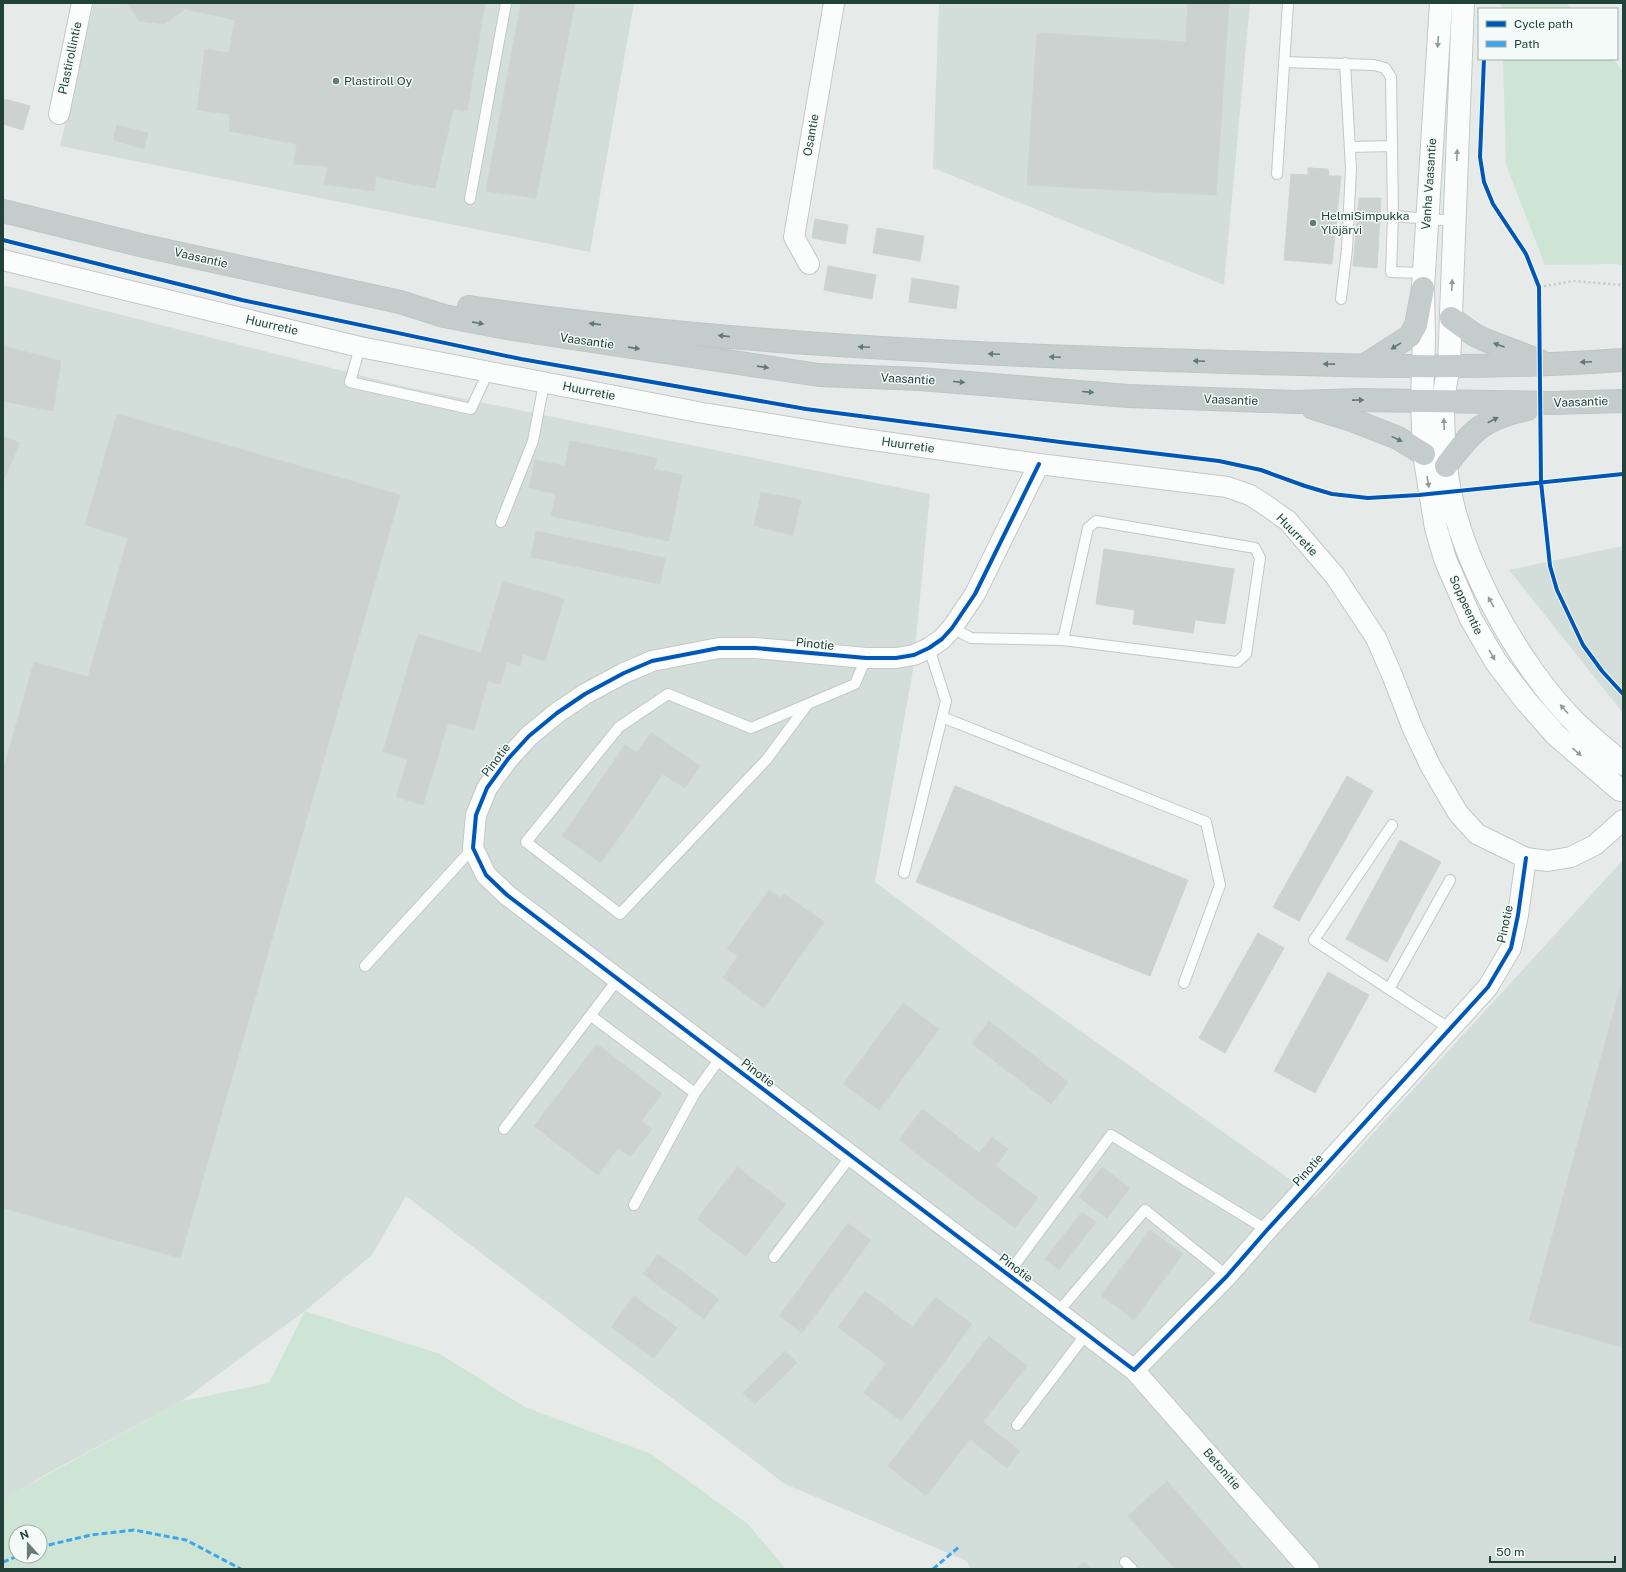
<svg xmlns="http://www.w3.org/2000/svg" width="1626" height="1572" font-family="'Public Sans',sans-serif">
<rect width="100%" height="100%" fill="#e6ebe9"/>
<path fill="#d3ddd9" d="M94 3H634L590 252 60 146Z
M939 3H1250L1224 285 933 168Z
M3 285 406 387 930 494 913 670 875 882 983 962 1315 1197 1623 860V1569H970L967 1561 785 1484 406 1196 372 1255 305 1311 182 1401 43 1476 3 1500Z
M1623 546V713L1509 570Z"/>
<path fill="#cee5d6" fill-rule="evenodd" d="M1501 3H1566L1573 9H1501Z
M1503 59H1613L1623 71V265L1613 264 1545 265 1506 165Z
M305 1311 440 1354 525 1407 651 1454 748 1524 786 1569H3V1499L182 1401 269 1383ZM16 1532H40V1556H16Z"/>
<path fill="#ccd2d0" stroke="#ced4d2" d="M127 3H485L467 111 453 109 435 188 376 177 374 191 324 184 328 166 294 164 297 144 229 131 230 114 197 110 205 49 229 53 235 20 185 9 165 24 139 21Z
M521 3H575L536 198 486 191Z
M1188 3H1229L1216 195 1027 185 1037 33 1186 42Z
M5 99 30 106 23 130 3 124V106Z
M117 125 148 133 144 149 113 140Z
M1308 168 1328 169 1329 176H1341L1332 264 1284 260 1291 174 1308 175Z
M1359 198H1381L1377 268 1353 266Z
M815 219 848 225 845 244 812 238Z
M877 228 924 236 920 261 873 253Z
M828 266 876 275 872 299 824 290Z
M912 278 959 286 956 309 909 302Z
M3 346 61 361 53 411 3 401Z
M117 414 400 495 180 1258 3 1208V771L34 662 88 677 128 538 85 525Z
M3 436 20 443 3 482Z
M570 441 657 458 654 469 682 475 669 541 551 516 556 494 529 488 535 460 565 466Z
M761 492 801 500 793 535 754 526Z
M536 531 665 558 660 584 531 557Z
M1104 549 1234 569 1225 624 1195 620 1193 633 1133 624 1135 610 1096 604Z
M503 581 564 599 545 661 523 654 520 666 507 662 500 684 488 681 474 730 448 723 423 805 396 797 408 759 383 752 418 634 481 653Z
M651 732 700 766 685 788 663 774 601 863 562 836 625 745 637 753Z
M1347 776 1373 791 1299 921 1273 907Z
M955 786 1188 880 1150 976 916 882Z
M1400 840 1441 862 1387 962 1346 939Z
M769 890 781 898 784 894 824 922 764 1008 723 978 738 956 727 949Z
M1258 933 1284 948 1225 1053 1199 1038Z
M1328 972 1369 995 1315 1093 1274 1071Z
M1623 978V1347L1529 1321Z
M903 1003 939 1029 879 1110 843 1084Z
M989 1021 1068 1082 1051 1104 972 1044Z
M597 1044 662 1094 641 1121 652 1129 630 1157 618 1148 598 1175 534 1126Z
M922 1109 979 1153 992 1137 1008 1149 996 1166 1038 1198 1015 1228 899 1140Z
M737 1167 786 1204 746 1256 697 1219Z
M1102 1167 1130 1188 1107 1218 1079 1197Z
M1082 1212 1096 1222 1059 1270 1045 1259Z
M848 1223 871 1240 802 1333 779 1316Z
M1150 1230 1183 1254 1134 1320 1101 1295Z
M658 1254 719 1299 704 1319 643 1274Z
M865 1291 913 1327 935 1297 972 1324 901 1421 864 1393 886 1363 838 1327Z
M634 1296 677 1328 654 1358 611 1327Z
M989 1336 1027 1366 983 1422 1020 1451 1007 1468 970 1439 926 1496 888 1466Z
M785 1351 797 1363 755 1404 743 1393Z
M1167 1481 1244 1569H1175L1128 1516Z
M1084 1562 1091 1569H1076Z"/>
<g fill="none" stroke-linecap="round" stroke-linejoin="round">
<g stroke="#c3c8c6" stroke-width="12">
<path id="service" d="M1284 62 1374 65 1385 68 1391 77 1393 216 1391 272 1424 273
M1350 147 1392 146
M1277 174 1288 3
M470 199 506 3
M1393 216 1454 221
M1341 299 1347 249 1351 168 1345 63
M360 347 350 382 471 409 488 372
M501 522 533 441 544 383
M952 628 971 638 1063 640 1237 662 1246 654 1260 558 1255 548 1096 521 1088 528 1063 640
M807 705 767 759 620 914 526 842 619 727 668 694 751 728 855 684 866 658
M942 717 1206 822 1220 885 1184 983
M1392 825 1314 940 1450 1029
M904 873 946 701 929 648
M365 966 473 848
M1389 989 1450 880
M591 1016 695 1093 721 1057
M504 1129 618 979
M634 1205 695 1093
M774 1257 851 1156
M1008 1274 1111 1135 1267 1230
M1058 1312 1145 1210 1227 1276
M1017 1425 1086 1334
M1125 1562 1132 1569"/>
</g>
<g stroke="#c3c8c6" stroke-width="22">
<path id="minor" d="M59 114 82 3
M3 260 360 347 703 413 844 436 1039 464 1227 487 1250 495 1267 506 1288 521 1335 576 1376 638 1392 675 1413 729 1431 767 1458 813 1477 834 1526 858 1548 861 1571 857 1595 845 1623 820
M809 264 794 237 834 3
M1039 464 975 594 952 628 942 639 929 648 914 655 896 658H866L755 648H719L652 661 624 673 585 694 557 713 529 736 508 759 487 788 476 815 473 848 486 875 507 895 1134 1370 1227 1276 1267 1230 1488 987 1511 948 1518 915 1526 858
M1134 1370 1309 1569"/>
</g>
<g stroke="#c1c9c6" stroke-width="24">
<path id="secondary" d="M1441 3 1423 288 1424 339 1422 401 1424 454 1436 528 1445 559 1471 619 1496 662 1526 701 1556 735 1620 790H1623
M1463 3 1449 366C1447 378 1444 390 1443 402 1443 422 1444 445 1446 465 1454 550 1517 665 1577 724 1592 738 1608 751 1623 764"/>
</g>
<g stroke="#bdc7c4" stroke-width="24">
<path id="trunk" d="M3 211 140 245 400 302 444 316 512 329 819 375 920 379 1128 396 1295 402 1359 400 1553 403 1623 401
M469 307C699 341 931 353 1164 360 1317 365 1471 371 1623 360
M1451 318 1473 334 1485 340 1540 361
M1365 365 1410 336 1416 325 1423 288
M1313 408 1352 420 1398 438 1424 454
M1446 466C1472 430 1483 419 1527 409"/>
</g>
<path stroke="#c2cbc9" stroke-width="2.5" stroke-dasharray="2 3" stroke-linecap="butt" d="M1539 287 1574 281 1623 285"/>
<use href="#service" stroke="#fbfcfc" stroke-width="10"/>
<use href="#minor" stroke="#fbfcfc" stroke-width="20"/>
<use href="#secondary" stroke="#fbfcfc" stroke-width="22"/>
<use href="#trunk" stroke="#c4cdcb" stroke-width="22"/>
<path stroke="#3ea4ec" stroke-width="3" stroke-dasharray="6 3" stroke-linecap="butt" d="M40 1547 91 1535 134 1530 186 1540 241 1569
M3 1562 18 1556
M933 1569 960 1546"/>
<g stroke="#f4faf7" stroke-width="6">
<path id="cycleway" d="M1484 59 1480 157 1484 182 1493 204 1526 254 1539 287 1541 482 1550 566 1557 590 1583 645 1602 671 1623 694
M3 240 242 300 521 359 806 409 1060 442 1219 461 1261 470 1305 486 1332 494 1368 498 1419 495 1623 474
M1039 464 975 594 952 628 942 639 929 648 914 655 896 658H866L755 648H719L652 661 624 673 585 694 557 713 529 736 508 759 487 788 476 815 473 848 486 875 507 895 1134 1370 1227 1276 1267 1230 1488 987 1511 948 1518 915 1526 858"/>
</g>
<use href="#cycleway" stroke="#0057b8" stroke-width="4"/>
</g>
<defs><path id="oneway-solid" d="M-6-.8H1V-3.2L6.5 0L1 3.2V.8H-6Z"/></defs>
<g fill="#8e9e9a">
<use href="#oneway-solid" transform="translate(1438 42) rotate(94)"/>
<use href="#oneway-solid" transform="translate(1457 155) rotate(-88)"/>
<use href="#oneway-solid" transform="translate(1452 285) rotate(-88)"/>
<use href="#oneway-solid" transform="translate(1444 424) rotate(-92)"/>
<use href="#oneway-solid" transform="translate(1428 482) rotate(80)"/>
<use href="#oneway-solid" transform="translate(1491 602) rotate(-119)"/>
<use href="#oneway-solid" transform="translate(1492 655) rotate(60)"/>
<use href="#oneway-solid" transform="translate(1564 709) rotate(-131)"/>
<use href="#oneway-solid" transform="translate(1577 752) rotate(41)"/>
</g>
<g fill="#627973">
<use href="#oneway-solid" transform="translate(478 323) rotate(11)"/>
<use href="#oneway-solid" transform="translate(595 324) rotate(-174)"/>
<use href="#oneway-solid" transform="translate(724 336) rotate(-174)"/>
<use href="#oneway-solid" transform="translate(1499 345) rotate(-160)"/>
<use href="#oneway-solid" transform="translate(1396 346) rotate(148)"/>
<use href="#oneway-solid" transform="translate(864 347) rotate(-177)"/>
<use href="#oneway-solid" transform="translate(634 348) rotate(8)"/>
<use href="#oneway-solid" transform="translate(994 354) rotate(-177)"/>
<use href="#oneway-solid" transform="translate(1055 357) rotate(-178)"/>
<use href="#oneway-solid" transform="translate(1199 361) rotate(-178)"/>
<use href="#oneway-solid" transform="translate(1586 362) rotate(177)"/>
<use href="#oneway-solid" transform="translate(1329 364) rotate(-179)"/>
<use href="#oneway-solid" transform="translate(763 367) rotate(8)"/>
<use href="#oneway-solid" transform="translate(959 382) rotate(5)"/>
<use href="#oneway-solid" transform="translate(1088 392) rotate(5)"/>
<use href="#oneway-solid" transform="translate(1358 400) rotate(-1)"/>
<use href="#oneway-solid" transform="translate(1493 420) rotate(-27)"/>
<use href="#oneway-solid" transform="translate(1397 439) rotate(26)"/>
</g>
<g fill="#667c77" stroke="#f4faf7" stroke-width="1.5">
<circle cx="336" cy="81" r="4"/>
<circle cx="1313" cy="223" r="4"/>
</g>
<g text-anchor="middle" stroke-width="3" stroke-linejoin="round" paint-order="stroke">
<g font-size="12" fill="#214139" stroke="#f4faf7">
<text transform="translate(70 58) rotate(-78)" y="4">Plastirollintie</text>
<text transform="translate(811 135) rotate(-80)" y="4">Osantie</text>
<text transform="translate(1429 184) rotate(-86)" y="4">Vanha Vaasantie</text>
<text transform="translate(201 258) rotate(13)" y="4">Vaasantie</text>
<text transform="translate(272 325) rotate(13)" y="4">Huurretie</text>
<text transform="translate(587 341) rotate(8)" y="4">Vaasantie</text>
<text transform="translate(908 379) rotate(3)" y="4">Vaasantie</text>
<text transform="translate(589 391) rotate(11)" y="4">Huurretie</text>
<text transform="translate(1231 400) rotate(2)" y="4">Vaasantie</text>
<text transform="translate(1581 402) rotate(-2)" y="4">Vaasantie</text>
<text transform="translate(908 445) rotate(8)" y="4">Huurretie</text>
<text transform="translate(1297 535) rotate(46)" y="4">Huurretie</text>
<text transform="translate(1466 605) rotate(65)" y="4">Soppeentie</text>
<text transform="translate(815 644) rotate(6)" y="4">Pinotie</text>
<text transform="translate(496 760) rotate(-53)" y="4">Pinotie</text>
<text transform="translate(1505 924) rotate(-78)" y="4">Pinotie</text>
<text transform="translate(758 1073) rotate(37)" y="4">Pinotie</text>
<text transform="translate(1308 1170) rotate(-48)" y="4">Pinotie</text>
<text transform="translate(1016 1268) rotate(37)" y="4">Pinotie</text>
<text transform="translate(1222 1469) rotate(49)" y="4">Betonitie</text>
</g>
<g font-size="12" fill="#214139" stroke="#f4faf7" text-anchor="start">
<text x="344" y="85">Plastiroll Oy</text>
<text x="1321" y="220">HelmiSimpukka<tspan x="1321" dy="14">Ylöjärvi</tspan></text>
</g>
</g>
<rect width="1626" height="1572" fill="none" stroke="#214139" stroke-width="8"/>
<rect x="1478" y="8" width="140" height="52" fill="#f4faf7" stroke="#a0b0ab"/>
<rect x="1486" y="21" width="20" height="6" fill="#0057b8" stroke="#a0b0ab"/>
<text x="1514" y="28" font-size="12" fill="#214139">Cycle path</text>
<rect x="1486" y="41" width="20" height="6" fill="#3ea4ec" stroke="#a0b0ab"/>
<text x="1514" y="48" font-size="12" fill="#214139">Path</text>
<g transform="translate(28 1544) rotate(339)"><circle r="19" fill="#f4faf7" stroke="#a0b0ab"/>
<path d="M0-3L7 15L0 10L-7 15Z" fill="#667c77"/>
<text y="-6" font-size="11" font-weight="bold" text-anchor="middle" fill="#214139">N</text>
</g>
<path d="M1490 1556v6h125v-6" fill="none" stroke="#214139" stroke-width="2"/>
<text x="1496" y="1556" font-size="12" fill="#214139" stroke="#f4faf7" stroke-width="3" paint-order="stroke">50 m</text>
</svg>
